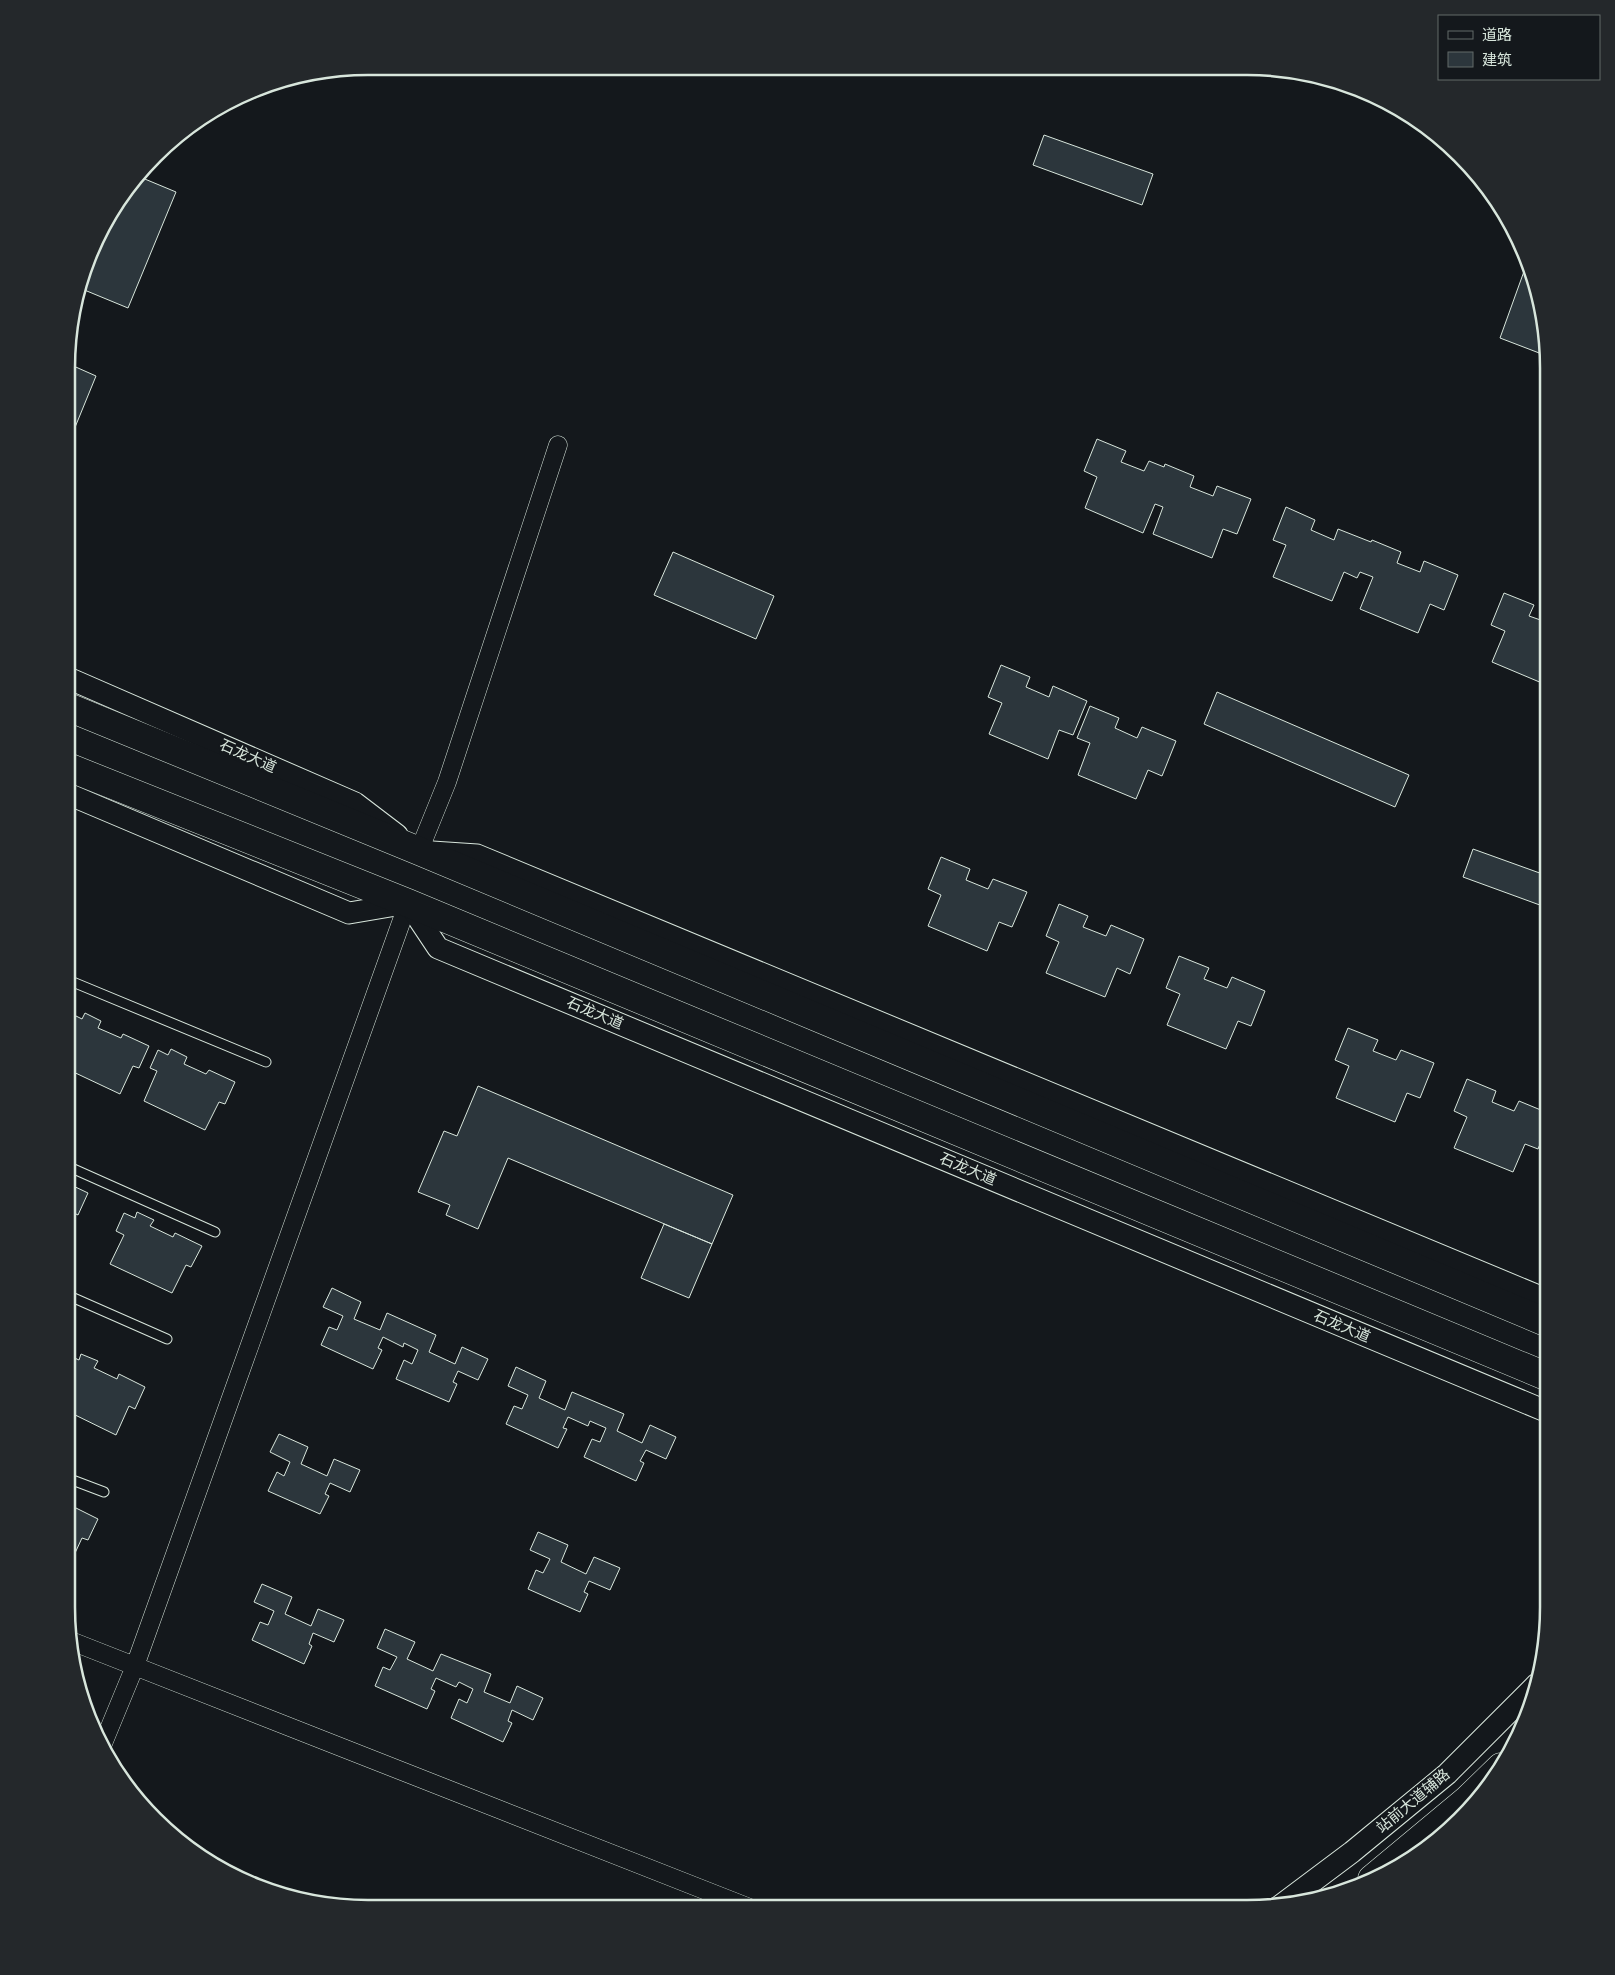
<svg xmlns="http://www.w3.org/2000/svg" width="1615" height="1975" font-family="'Zilla Slab','Noto Sans SC',serif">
<rect width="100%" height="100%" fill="#14181c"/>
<path fill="#2c363c" stroke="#d8e6dc" d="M1044 135 1153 174 1142 205 1033 165Z
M140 177 176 192 128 308 82 289 113 210Z
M1527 263 1538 290 1547 356 1500 338Z
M69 364 96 376 69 442Z
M1097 439 1126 451 1121 462 1144 471 1149 461 1164 467 1165 464 1194 476 1190 487 1213 496 1217 486 1251 499 1237 534 1223 529 1212 558 1153 534 1163 507 1155 504 1143 533 1085 508 1097 477 1084 471Z
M1286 507 1315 520 1311 530 1334 540 1338 529 1371 542 1372 540 1401 552 1397 563 1420 572 1424 561 1458 575 1444 610 1430 604 1418 633 1360 609 1373 577 1360 572 1357 578 1344 572 1332 601 1273 577 1286 545 1273 540Z
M673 552 774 596 756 639 654 595Z
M1504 593 1534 605 1529 616 1549 623V686L1492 662 1505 631 1491 625Z
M1001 665 1030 677 1026 687 1049 697 1053 686 1087 701 1073 735 1059 730 1048 759 989 734 1002 703 988 697Z
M1217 692 1409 775 1395 807 1204 724Z
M1090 706 1119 718 1115 728 1137 738 1142 727 1176 741 1162 776 1148 770 1136 799 1078 775 1090 743 1077 738Z
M1473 849 1548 876V908L1463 877Z
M941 857 970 869 966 880 988 889 993 879 1027 892 1012 927 999 922 987 951 928 926 941 895 928 889Z
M1059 904 1088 916 1083 927 1106 936 1111 925 1144 939 1130 974 1117 968 1105 997 1046 973 1059 942 1046 936Z
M1179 956 1209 968 1204 979 1227 988 1232 977 1265 991 1251 1026 1238 1021 1226 1049 1167 1025 1180 994 1166 988Z
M85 1013 101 1021 98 1028 121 1038 123 1034 149 1046 139 1068 133 1066 120 1094 67 1069V1044L72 1035 67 1033V1024L72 1014 82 1019Z
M1348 1028 1378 1040 1373 1051 1396 1060 1401 1050 1434 1063 1420 1098 1407 1093 1395 1122 1336 1098 1349 1066 1335 1060Z
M171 1049 187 1057 184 1064 206 1074 209 1070 235 1082 225 1104 219 1102 205 1130 144 1101 157 1071 150 1068 158 1050 168 1055Z
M1467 1079 1496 1091 1492 1102 1514 1111 1519 1101 1548 1113V1125L1538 1149 1525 1144 1513 1172 1454 1148 1467 1117 1454 1111Z
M478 1086 733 1195 712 1244 508 1158 478 1229 446 1215 450 1205 418 1192 444 1131 457 1136Z
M67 1183 88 1193 78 1215 72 1212 67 1223Z
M137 1212 154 1220 150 1226 173 1237 175 1233 202 1246 191 1267 186 1265 172 1293 110 1264 124 1235 116 1231 124 1213 135 1218Z
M664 1224 712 1244 689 1298 641 1278Z
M332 1288 361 1302 354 1319 380 1330 387 1313 436 1335 429 1352 455 1364 462 1347 488 1359 478 1380 458 1371 453 1382 457 1384 449 1402 396 1379 404 1360 412 1364 418 1350 404 1343 403 1347 383 1337 378 1348 382 1350 373 1369 321 1345 329 1327 337 1330 343 1316 323 1307Z
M81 1354 98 1361 94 1368 117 1379 119 1374 145 1387 135 1409 129 1406 116 1435 67 1411V1358L68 1355 79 1360Z
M516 1367 546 1381 539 1398 565 1410 572 1392 624 1414 617 1431 642 1443 650 1425 676 1437 666 1459 646 1450 640 1461 644 1463 636 1481 584 1457 592 1439 600 1442 606 1428 590 1421 588 1426 568 1417 563 1428 567 1429 558 1448 506 1424 514 1406 522 1409 528 1395 508 1386Z
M279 1434 308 1447 301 1464 327 1476 334 1459 360 1470 350 1492 330 1483 325 1494 329 1496 320 1514 268 1491 277 1472 284 1476 290 1462 270 1452Z
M72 1506 98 1519 88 1540 82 1538 69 1566 66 1565V1509L70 1510Z
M538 1532 568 1545 561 1562 586 1574 594 1557 620 1568 610 1590 589 1581 584 1592 588 1594 580 1612 528 1589 536 1570 543 1573 550 1559 530 1550Z
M262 1584 292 1597 285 1614 311 1626 318 1609 344 1620 334 1642 313 1633 309 1644 312 1646 304 1664 252 1640 260 1622 268 1625 274 1611 254 1602Z
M385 1629 415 1642 407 1659 433 1671 441 1654 491 1674 484 1692 510 1703 517 1686 543 1698 533 1720 512 1710 508 1721 512 1723 503 1742 451 1718 459 1699 467 1703 473 1689 459 1682 456 1687 436 1678 431 1689 435 1691 427 1709 375 1686 383 1667 390 1670 397 1657 377 1648Z"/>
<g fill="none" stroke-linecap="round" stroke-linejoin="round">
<g stroke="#d8e6dc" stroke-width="11">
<path id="service" d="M68 980 266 1062
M67 1166 215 1232
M67 1295 167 1339
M67 1478 104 1492"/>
</g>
<g stroke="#d8e6dc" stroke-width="19">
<path id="minor" d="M419 851 447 782 558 445
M71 1641 750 1908
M102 1746 135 1666 408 903"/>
</g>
<g stroke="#d8e6dc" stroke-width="23">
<path id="tertiary" d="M68 678 355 803 397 835
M68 794 349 913 408 903 438 948 1548 1412
M432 852 477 855 1548 1300
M1280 1906 1352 1852 1447 1774 1537 1684"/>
</g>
<g stroke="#d8e6dc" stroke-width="29">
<path id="primary" d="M68 707 419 851 1548 1323
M68 767 408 903 1548 1377"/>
</g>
<g stroke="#d8e6dc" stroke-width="29">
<path id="trunk" d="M1372 1879 1467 1800 1501 1767"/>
</g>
<use href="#service" stroke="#14181c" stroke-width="9"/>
<use href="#minor" stroke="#14181c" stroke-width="18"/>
<use href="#tertiary" stroke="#14181c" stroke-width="21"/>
<use href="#primary" stroke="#14181c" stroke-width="28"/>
<use href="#trunk" stroke="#14181c" stroke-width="28"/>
</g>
<g text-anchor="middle" stroke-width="4" stroke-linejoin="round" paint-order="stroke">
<g font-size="15" fill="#d8e6dc" stroke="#14181c">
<text transform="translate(248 756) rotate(24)" y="5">石龙大道</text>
<text transform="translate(595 1013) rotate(23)" y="5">石龙大道</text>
<text transform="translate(968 1169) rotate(23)" y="5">石龙大道</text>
<text transform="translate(1342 1326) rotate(23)" y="5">石龙大道</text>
<text transform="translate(1413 1801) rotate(-40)" y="5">站前大道辅路</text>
</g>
</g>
<path d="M0 0H1615V1975H0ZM368 75H1247A293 293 0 0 1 1540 368V1607A293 293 0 0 1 1247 1900H368A293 293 0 0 1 75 1607V368A293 293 0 0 1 368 75Z" fill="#24282b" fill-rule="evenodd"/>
<path fill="none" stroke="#d8e6dc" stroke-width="2.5" d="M368 75H1247A293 293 0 0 1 1540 368V1607A293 293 0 0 1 1247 1900H368A293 293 0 0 1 75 1607V368A293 293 0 0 1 368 75Z"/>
<rect x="1438" y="15" width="162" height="65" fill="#14181c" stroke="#626a69"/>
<rect x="1448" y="31" width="25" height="8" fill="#14181c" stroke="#626a69"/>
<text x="1482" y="40" font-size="15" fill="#d8e6dc">道路</text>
<rect x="1448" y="52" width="25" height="15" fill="#2c363c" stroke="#626a69"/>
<text x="1482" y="65" font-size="15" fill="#d8e6dc">建筑</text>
</svg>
